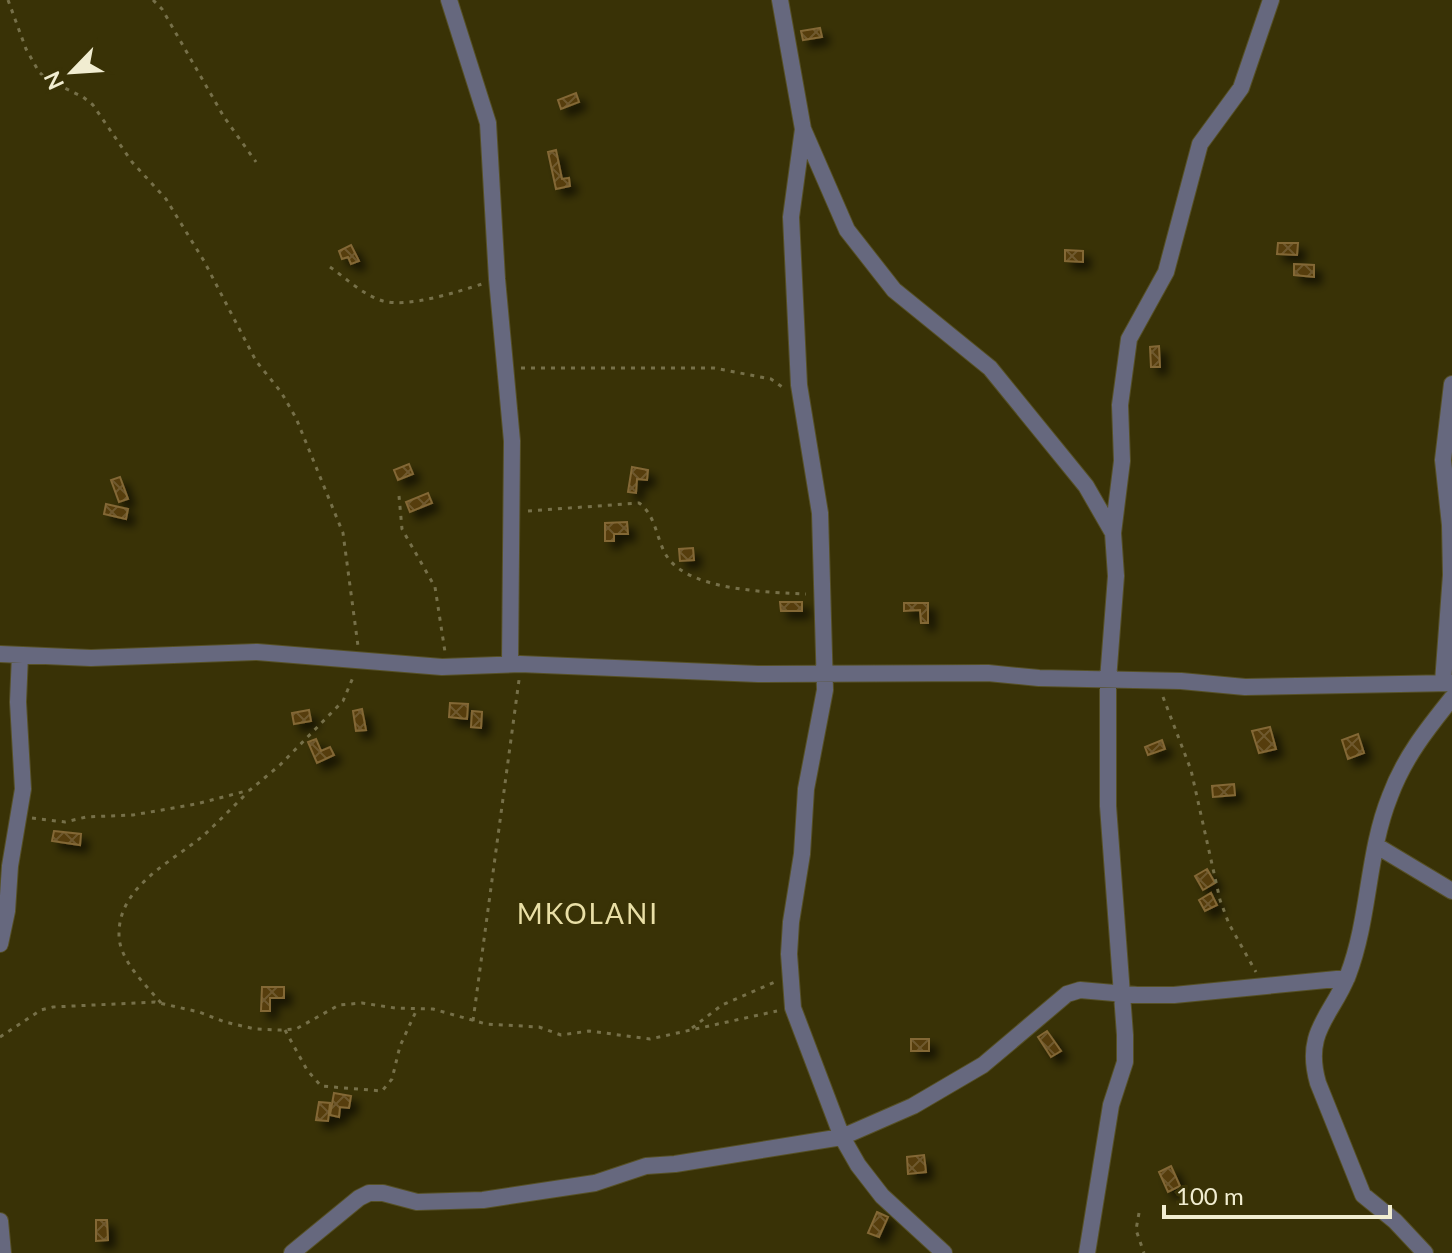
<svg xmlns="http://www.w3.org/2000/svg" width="1452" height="1253" font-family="Lato,sans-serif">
<defs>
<pattern id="building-cross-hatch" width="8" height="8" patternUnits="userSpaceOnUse" patternTransform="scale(2)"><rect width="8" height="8" fill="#563d0b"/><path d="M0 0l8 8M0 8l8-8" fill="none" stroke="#6f592e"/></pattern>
<filter id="shadow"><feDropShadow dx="7" dy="7" stdDeviation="4" flood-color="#0009"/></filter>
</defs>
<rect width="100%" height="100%" fill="#393206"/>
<path fill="url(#building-cross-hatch)" stroke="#836736" stroke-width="2" filter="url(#shadow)" d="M820 28 822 37 803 40 801 31Z
M576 93 579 102 561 109 558 100Z
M556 150 562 179 569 178 570 186 556 189 548 152Z
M1278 243H1298L1297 255 1277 254Z
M351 245 359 261 351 264 348 257 342 259 339 251Z
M1065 250 1083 251V262L1065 261Z
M1294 264 1314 265V277L1294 275Z
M1159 346 1160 367H1151L1150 347Z
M409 464 413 474 398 480 394 470Z
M632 467 648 470 647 480 637 479 636 493 628 492Z
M120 477 128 499 119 502 111 480Z
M428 493 432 503 410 512 406 502Z
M106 504 128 509 126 519 104 514Z
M627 522 628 534H614V541H605V523Z
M693 548 694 560 680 561 679 549Z
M780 602H802V611H781Z
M904 603H928V623H921L920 610 904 611Z
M450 703 468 704 467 719 449 717Z
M362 709 366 730 356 731 353 711Z
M309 710 311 721 294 724 292 713Z
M472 711 482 712 481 728 471 727Z
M1270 727 1276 749 1259 753 1252 731Z
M1358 734 1364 753 1348 759 1342 740Z
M316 739 321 751 330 747 334 755 317 763 308 742Z
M1162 740 1165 749 1148 755 1145 747Z
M1234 784 1235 795 1213 797 1212 786Z
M54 831 81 834 80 845 52 841Z
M1207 869 1215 883 1203 890 1195 876Z
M1211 893 1217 905 1205 911 1199 900Z
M262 987H284V998H270V1011H261Z
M1047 1031 1061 1051 1051 1057 1038 1037Z
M911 1039H929V1051H911Z
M334 1093 351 1096 349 1108 340 1107 339 1117 330 1115Z
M319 1102 330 1103 328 1121 316 1120Z
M924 1155 926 1172 908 1174 907 1157Z
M1171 1166 1180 1186 1168 1192 1159 1172Z
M877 1212 888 1217 879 1237 868 1233Z
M96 1220H107L108 1240 96 1241Z"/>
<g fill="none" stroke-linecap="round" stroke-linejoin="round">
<g stroke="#565026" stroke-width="18">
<path id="minor" d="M449 0 488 123 497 279 512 441 510 664
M780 0 803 129 847 230 894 290 990 368 1086 486 1113 533 1116 576 1108 680V806L1125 1035V1062L1111 1105 1087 1253
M803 129 791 217 799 385 820 513 825 690 806 789 802 854 791 922 789 954 793 1008 842 1137 858 1165 882 1196 944 1253
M1113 533 1122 461 1120 405 1129 339 1166 272 1200 144 1241 88 1271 0
M0 654 91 658 257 652 442 667 520 664 758 674 988 673 1039 678 1181 681 1245 687 1452 683
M1443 682 1451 575 1450 525 1443 460 1452 384
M1377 846 1452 891
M0 944 7 911 10 866 23 789 18 702 20 655
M0 1221 3 1253
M292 1253 359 1198 369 1193H383L417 1202 483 1200 595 1183 646 1166 675 1164 842 1137 913 1106 983 1065 1067 994 1080 990 1137 995H1174L1347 978
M1425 1253 1395 1221 1363 1195 1318 1083C1303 1031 1332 1016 1348 975 1370 917 1367 853 1390 796 1404 758 1427 729 1452 698"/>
</g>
<path stroke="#767049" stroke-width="3" stroke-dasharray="4 6" stroke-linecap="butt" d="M8 0 26 49 39 72 48 80 83 97 93 105 132 162 166 199 204 261 256 361 281 392 296 418 343 533 358 646
M153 0 162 9 224 117 256 162
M330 267C347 279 363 295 383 301 408 308 457 292 482 284
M521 368H714L771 379 785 389
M399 496 402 529 435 587 445 652
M528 511 639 503C657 516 656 541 668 558 692 591 769 592 806 594
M1163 697 1191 770 1220 900 1229 924 1256 972
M32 818 65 822 86 817 133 815 196 804 250 790 280 765 343 701 354 675
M161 1003C146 985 119 960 119 935 118 886 172 862 204 835 219 821 234 806 248 792
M473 1021 519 680
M692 1028 722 1005 775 982
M285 1030 307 1070 321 1086 382 1091 392 1079 400 1046 417 1009
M0 1037 41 1010 53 1007 155 1002 199 1012 225 1022 255 1029 280 1030 296 1029 339 1005 362 1003 395 1008 433 1009 486 1024 539 1027 561 1035 589 1031 650 1039 777 1011
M1139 1213 1136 1230 1144 1253"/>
<use href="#minor" stroke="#66687e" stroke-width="16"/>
</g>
<g text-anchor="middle" stroke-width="7" stroke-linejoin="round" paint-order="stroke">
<g font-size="28" letter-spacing="2" fill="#e9dfa6" stroke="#393206">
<text x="588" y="924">MKOLANI</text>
</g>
</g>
<g transform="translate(72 72) rotate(245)" stroke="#393206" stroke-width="6" paint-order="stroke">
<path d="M0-6L14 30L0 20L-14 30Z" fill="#f1edd1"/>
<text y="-12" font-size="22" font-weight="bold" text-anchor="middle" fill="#f1edd1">N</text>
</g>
<path d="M1164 1205v12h226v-12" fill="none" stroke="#f1edd1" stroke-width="4"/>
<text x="1176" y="1205" font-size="24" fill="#f1edd1" stroke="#393206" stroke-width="6" paint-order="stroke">100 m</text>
</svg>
